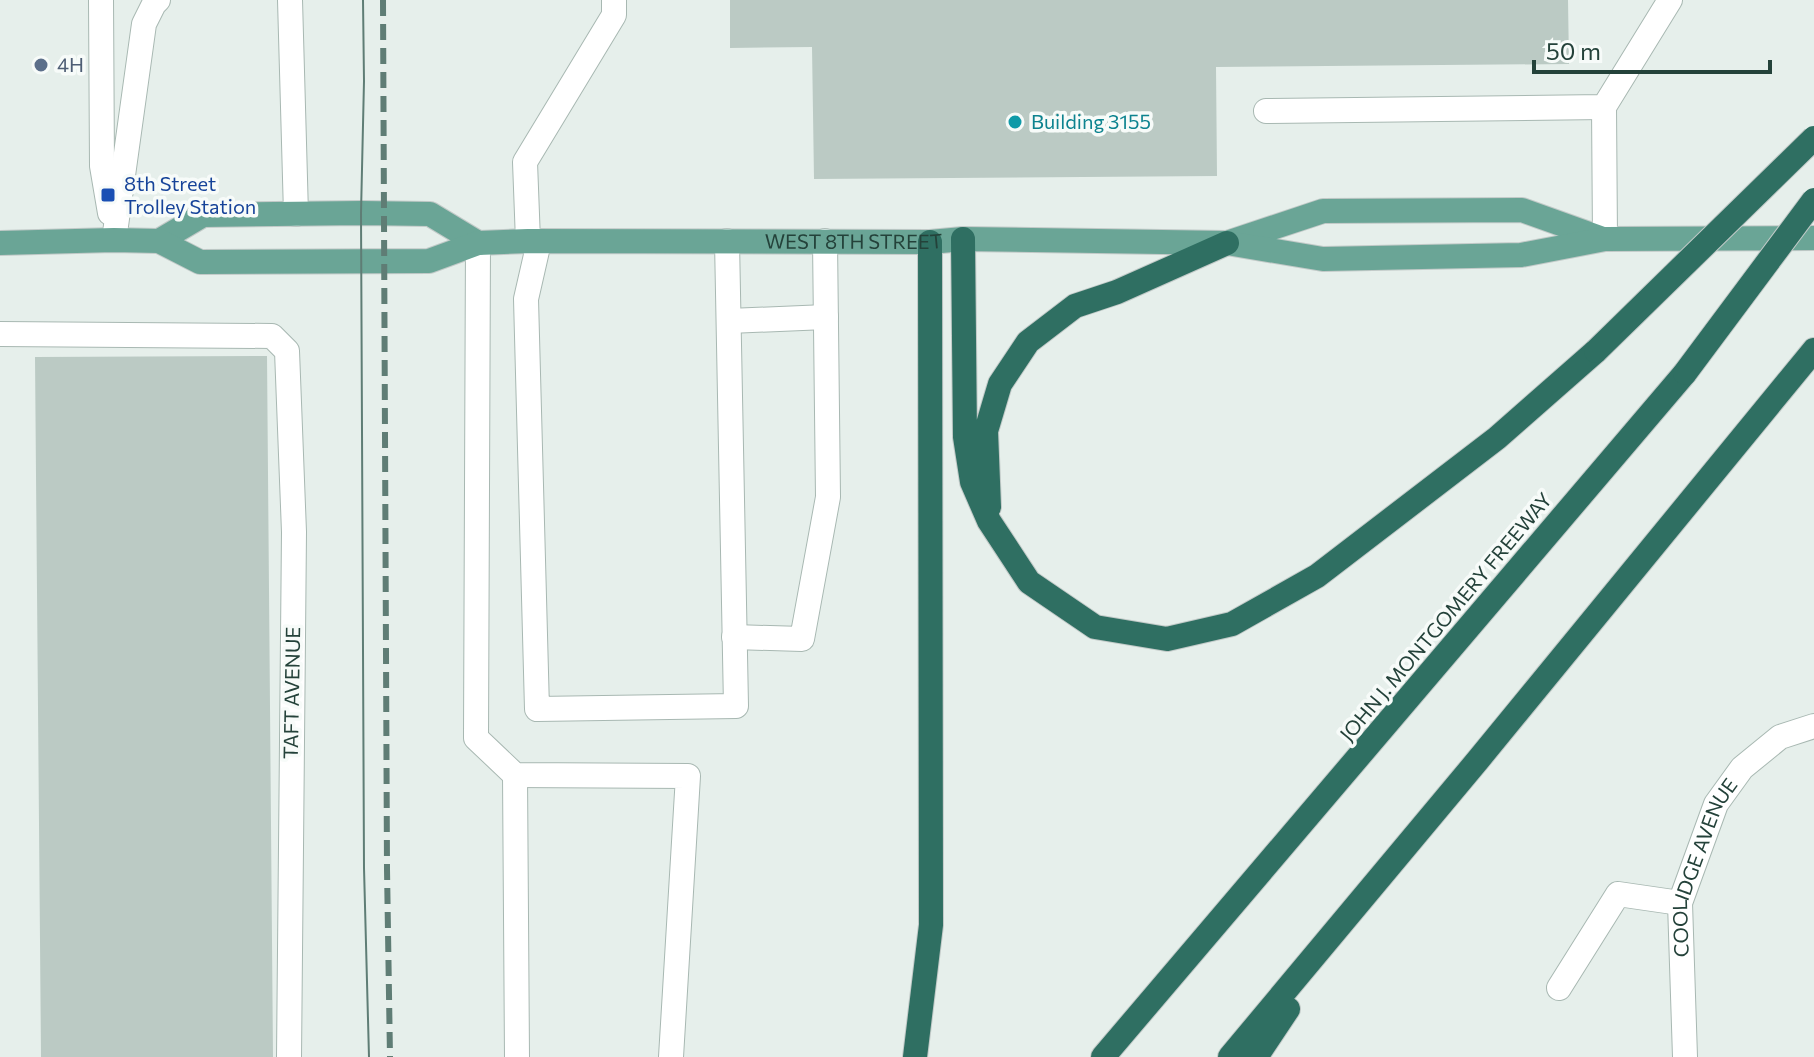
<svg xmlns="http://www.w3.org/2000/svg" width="1814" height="1057" font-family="Commissioner,sans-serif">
<rect width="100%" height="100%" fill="#e6efeb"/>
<path fill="#bbcac4" d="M730 0H1568L1569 64 1216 67 1217 176 814 179 812 47 730 48Z
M267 356 273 1057H41L35 357Z"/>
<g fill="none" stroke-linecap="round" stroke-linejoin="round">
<g stroke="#a8b8b2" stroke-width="26">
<g id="minor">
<path d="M101 0 102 166 110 213"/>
<path d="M290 0 296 214"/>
<path d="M1604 107 1605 239"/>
<path d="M1266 111 1604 107 1670 0"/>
<path d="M114 240 144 24 154 4 158 0"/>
<path d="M528 241 525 162 614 15V0"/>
<path d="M539 242 526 299 537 709 736 706 727 241"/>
<path d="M478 243 476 738 515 775 688 776 671 1057"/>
<path d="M729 321 826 317"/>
<path d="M0 334 272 336 287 351 294 532 289 1057"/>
<path d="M734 637 802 639 828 497 825 241"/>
<path d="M515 775 517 1057"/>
<path d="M1559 988 1618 894 1680 903"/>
<path id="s1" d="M1685 1057 1680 903 1716 804 1742 768 1780 737 1814 726"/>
</g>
</g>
<g stroke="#c2cac8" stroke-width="26">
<g id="major">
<path d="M159 241 203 215 361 213 430 214 478 243"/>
<path d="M1230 242 1323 211 1522 210 1603 239"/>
<path id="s2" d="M0 243 114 240 159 241 200 262 429 261 478 243 528 241 930 242 963 239 1227 243 1323 259 1521 255 1605 239 1814 238"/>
</g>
</g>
<g stroke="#c2cac8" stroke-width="26">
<path id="highway" d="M963 239 965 437 972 482 989 521 1029 582 1095 627 1167 639 1232 624 1317 576 1497 438 1596 351
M989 507 986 431 1000 384 1028 342 1075 306 1117 292 1227 243
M915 1057 931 925 930 242
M1103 1057 1685 373
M1230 1057 1478 760 1814 350
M1256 1057 1288 1009"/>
</g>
<use href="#minor" stroke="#fff" stroke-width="24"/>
<use href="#major" stroke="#6aa596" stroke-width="24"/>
<use href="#highway" stroke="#2f6f62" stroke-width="24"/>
<path stroke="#5f7d75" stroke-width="2" d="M363 0 364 81 361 213 364 868 369 1057"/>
<path stroke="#5f7d75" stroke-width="6" stroke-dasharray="16 8" stroke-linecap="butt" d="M383 0 387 869 390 1057"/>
<g stroke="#c2cac8" stroke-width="26" stroke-linecap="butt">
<path id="highway-bridge" d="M1596 351 1814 138
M1685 373 1814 200"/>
</g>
<use href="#highway-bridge" stroke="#2f6f62" stroke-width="24"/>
</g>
<circle fill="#5c6f8a" stroke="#f7fbf9" stroke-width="3" cx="41" cy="65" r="8"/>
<circle fill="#0f9aa8" stroke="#f7fbf9" stroke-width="3" cx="1015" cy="122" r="8"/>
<rect fill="#1a4fb4" stroke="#f7fbf9" stroke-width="3" x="100" y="187" width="16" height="16" rx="4"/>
<g text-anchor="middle" stroke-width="7" stroke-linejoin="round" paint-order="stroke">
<g font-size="20" fill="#4e5e75" stroke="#f7fbf9" text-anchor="start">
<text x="57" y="72">4H</text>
</g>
<g font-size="20" fill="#0d838f" stroke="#f7fbf9" text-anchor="start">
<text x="1031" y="129">Building 3155</text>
</g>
<g font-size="20" fill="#164399" stroke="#f7fbf9" text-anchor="start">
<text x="124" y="191">8th Street<tspan x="124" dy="23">Trolley Station</tspan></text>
</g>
<g font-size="20" fill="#24423a" stroke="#f7fbf9">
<text dy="7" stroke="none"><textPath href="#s2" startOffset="862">WEST 8TH STREET</textPath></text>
<text transform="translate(1446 617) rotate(-50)" y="7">JOHN J. MONTGOMERY FREEWAY</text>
<text transform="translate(292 693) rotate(-89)" y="7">TAFT AVENUE</text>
<text dy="7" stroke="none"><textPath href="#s1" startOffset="194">COOLIDGE AVENUE</textPath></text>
</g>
</g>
<path d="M1534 60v12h236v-12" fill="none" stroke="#24423a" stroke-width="4"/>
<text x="1546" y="60" font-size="24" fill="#24423a" stroke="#f7fbf9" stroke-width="6" paint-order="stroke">50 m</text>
</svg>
